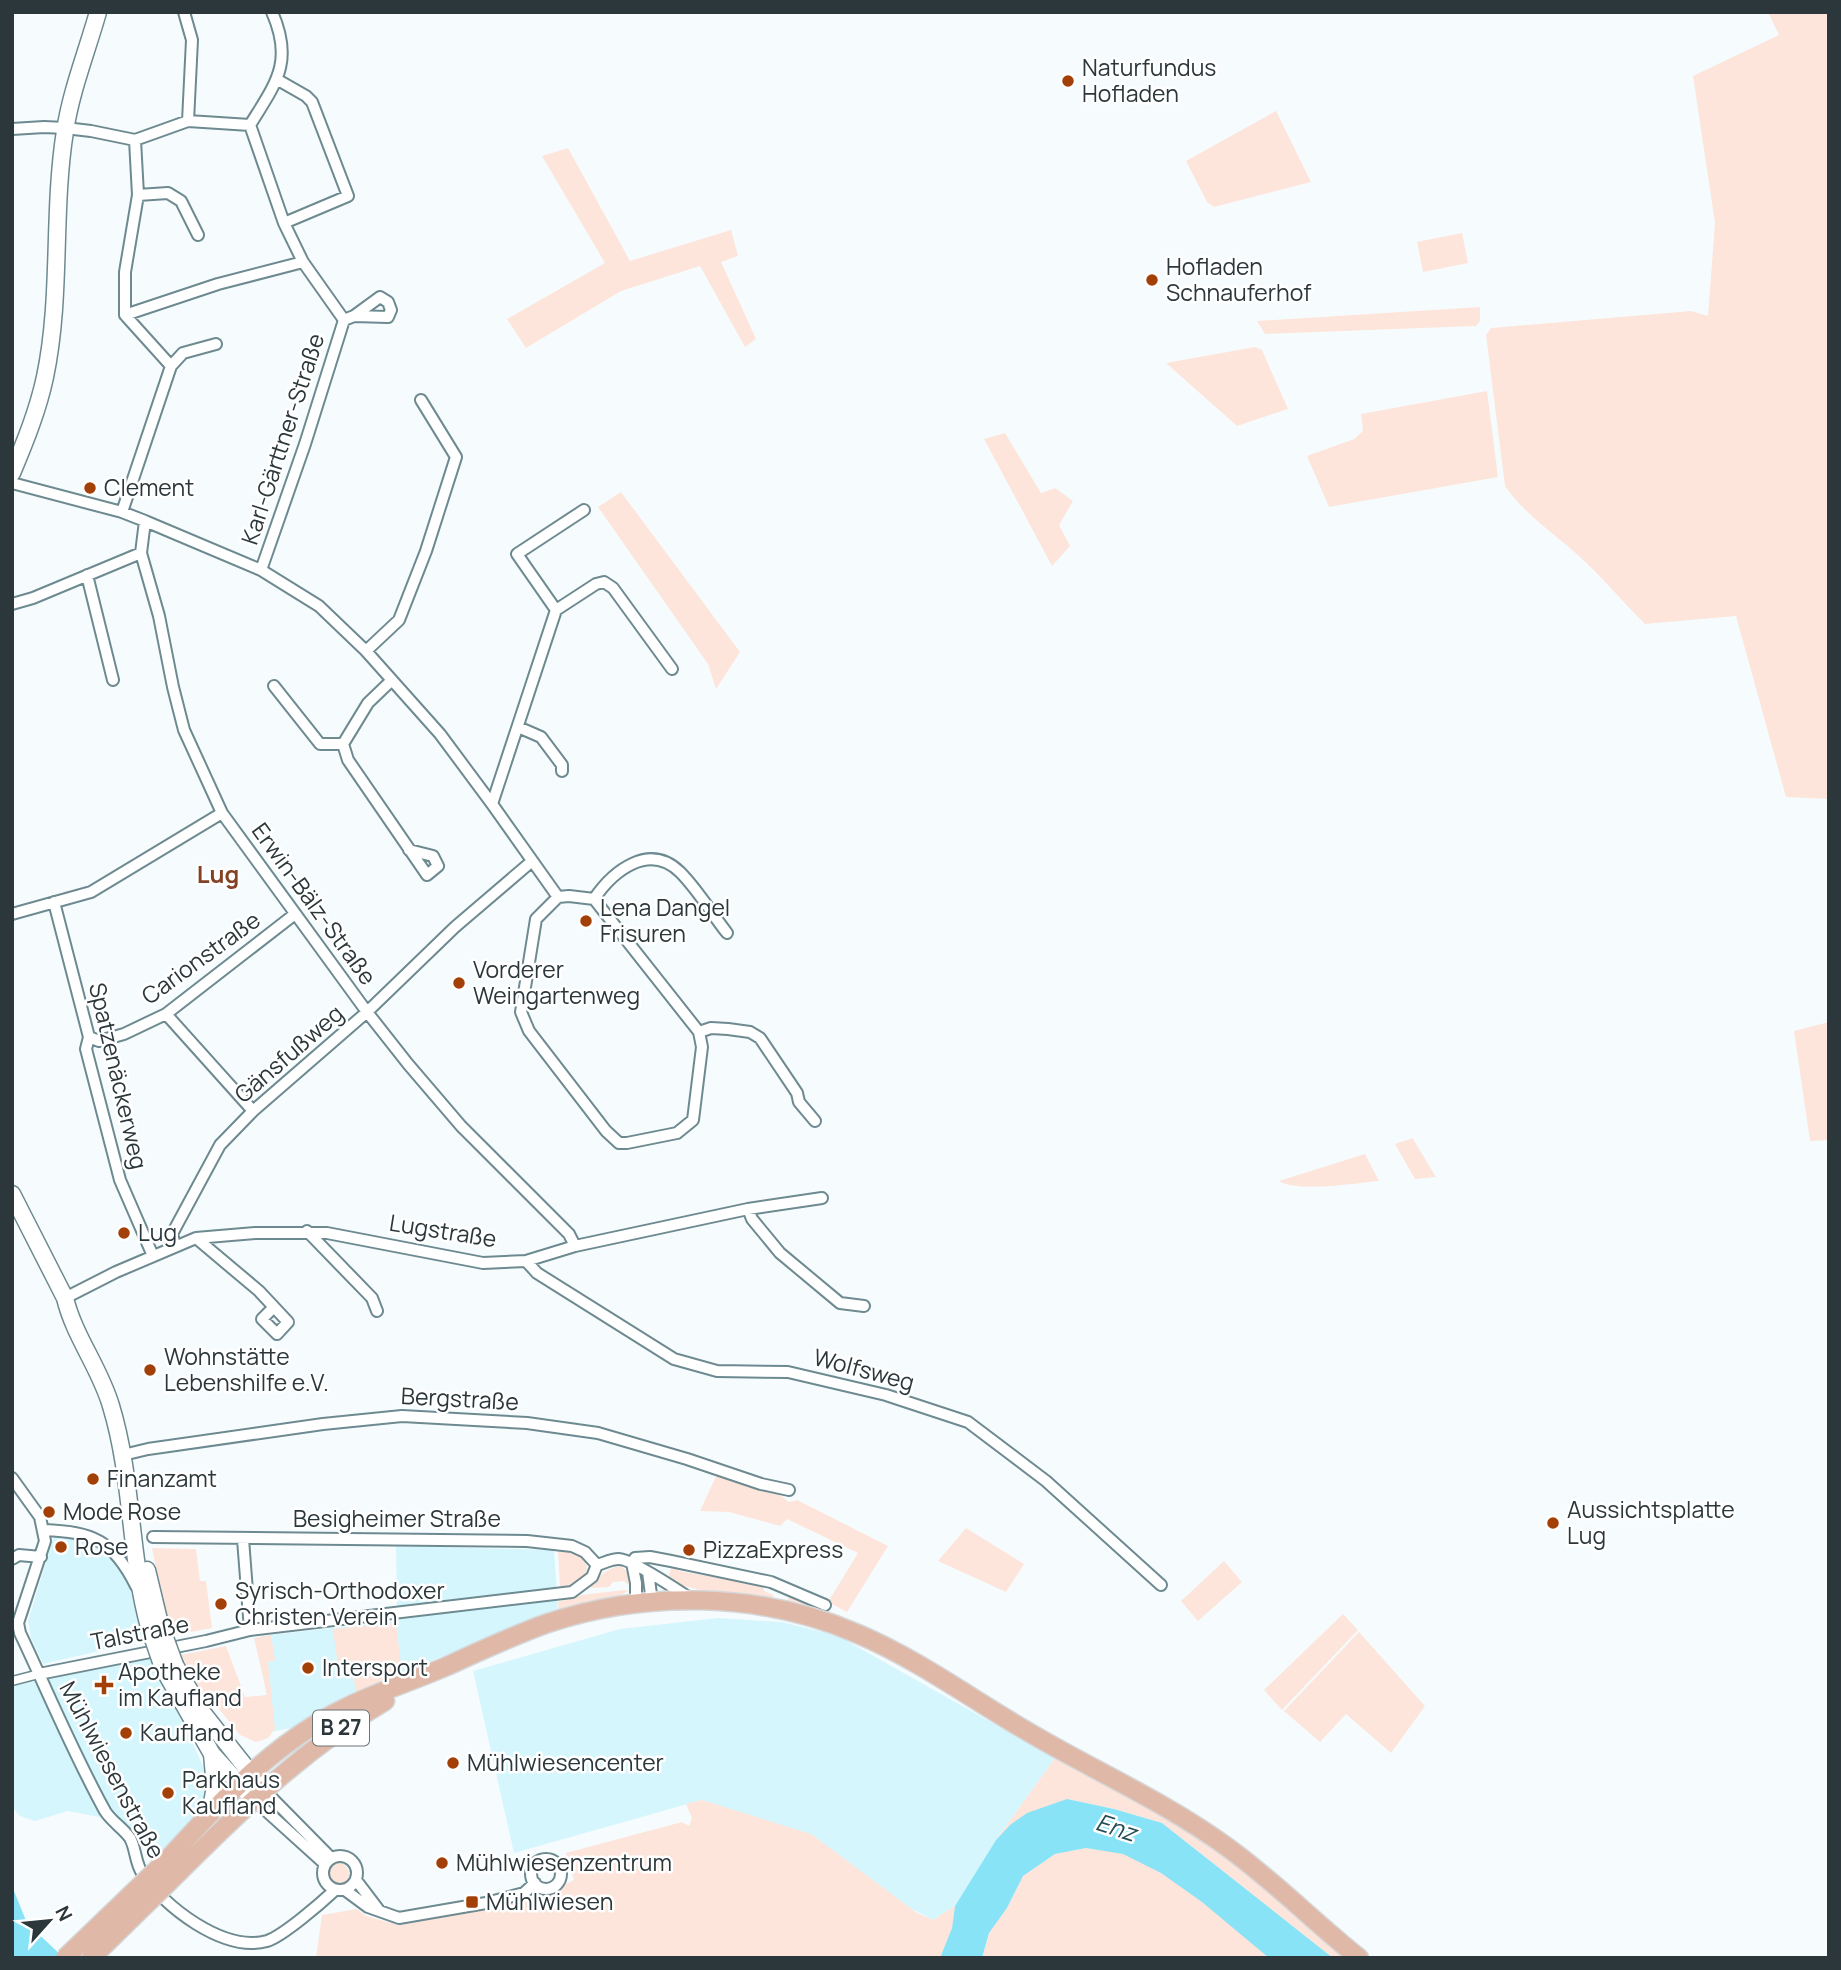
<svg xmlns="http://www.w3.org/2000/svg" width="1841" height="1970" font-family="Manrope,sans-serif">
<rect width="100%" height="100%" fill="#f6fcfe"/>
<path fill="#d6f6fd" d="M66 1535 94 1542 108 1549 130 1577 147 1640 43 1664 31 1638 28 1621 54 1536Z
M396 1546 554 1550 558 1609 341 1698 291 1728 270 1732 261 1636 397 1621Z
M718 1618 782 1622 838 1636 1055 1758 996 1840 955 1906 933 1920 702 1800 514 1853 473 1671 620 1629Z
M153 1657 203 1766 210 1787 207 1803 157 1857 111 1813 105 1818 68 1811 35 1821 20 1816 12 1807V1686Z"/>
<path fill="#fde5db" d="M1768 12H1829V799L1786 797 1736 616 1645 624C1623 602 1603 578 1580 557 1554 533 1525 515 1505 486L1486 335 1491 328 1691 311 1708 316 1715 223 1693 76 1779 35Z
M1276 111 1311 182 1214 207 1207 202 1186 161Z
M568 148 630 261 731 230 738 256 721 262 756 339 745 347 700 266 621 291 526 348 507 319 605 263 542 156Z
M1462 233 1468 263 1423 272 1417 242Z
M1480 307V321L1476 326 1265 334 1257 321Z
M1255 347 1262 350 1288 409 1237 426 1166 363Z
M1487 391 1498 477 1329 507 1307 456 1354 439 1363 431 1361 414Z
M1005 433 1041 493 1055 488 1073 501 1059 525 1070 546 1052 566 984 439Z
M621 492 740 652 716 689 708 664 598 507Z
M1829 1022V1140L1810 1141 1794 1031Z
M1413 1138V1139L1436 1177 1415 1179 1395 1144Z
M1365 1154 1379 1181C1354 1183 1299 1193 1279 1181Z
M717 1474 777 1493 789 1502 797 1500 888 1546 847 1612 828 1602 858 1553 787 1519 780 1526 729 1512 700 1511Z
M966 1528 1024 1564 1006 1592 938 1561Z
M152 1548 196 1549 200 1581H206L212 1628 175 1635 163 1602Z
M558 1550C597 1549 595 1585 560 1587Z
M1224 1561 1242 1582 1198 1621 1181 1601Z
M621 1566 631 1575V1587L624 1581 613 1582 609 1587 590 1588C596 1578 608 1567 621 1566Z
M672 1566 679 1568V1571L763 1586 764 1591 773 1595 774 1598 786 1602 789 1597H793L839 1615 879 1635 676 1584 667 1581Z
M624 1590 628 1591 615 1599 559 1612 558 1602 581 1595Z
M1343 1614 1358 1630 1282 1710 1264 1690Z
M396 1623 402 1674 356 1694 353 1672 339 1674 333 1629Z
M1359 1632 1425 1706 1391 1753 1346 1714 1320 1742 1284 1711Z
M271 1635 275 1660 268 1662 275 1729 268 1738 256 1742 240 1735 207 1694 203 1695 181 1655 226 1646 245 1697 267 1695 254 1638Z
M1055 1758 1137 1799 1221 1849 1352 1958H1333L1162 1823 1114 1809 1067 1799 1010 1825 996 1840Z
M702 1800 811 1834 917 1913 933 1920 955 1906 952 1928 940 1958H316L322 1915 357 1909 366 1916 398 1925 540 1897 574 1880 566 1853 682 1822 689 1826 692 1818 686 1804Z
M1086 1848C1098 1850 1112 1850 1123 1854 1168 1868 1233 1926 1269 1958H982L989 1933 1007 1908 1023 1876 1055 1854Z
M327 1874a11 11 0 1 1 22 0a11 11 0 1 1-22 0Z"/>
<path fill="#89e3f7" d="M1067 1799 1114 1809 1162 1823 1333 1958H1269L1202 1902 1161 1873 1123 1854 1086 1848 1055 1854 1023 1876 1007 1908 989 1933 982 1958H940L952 1928 955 1906 996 1840 1010 1825 1027 1813Z
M12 1886 27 1923 64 1958H12Z"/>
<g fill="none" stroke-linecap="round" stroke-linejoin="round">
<g stroke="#6e8a91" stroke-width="11">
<path id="pedestrian" d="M12 1681 39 1674"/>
</g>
<g stroke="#6e8a91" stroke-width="14">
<path id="minor" d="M184 12 192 40 188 121
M278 80 306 96 312 102 348 196 284 223
M250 125C276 83 294 62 272 12
M12 129 44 127 65 128 91 131 135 140 188 121 250 125 284 223 303 262 344 320 305 444 261 570
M135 140 138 195 125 272V315L171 366
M138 195 168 193 181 201 198 235
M125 315 218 284 303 262
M344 320 354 316 380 297 388 302 391 310 388 317 354 316
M12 483 122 512 145 521 261 570 319 606 366 651 440 734 492 804 558 897 569 896 594 899 699 1032 702 1047 693 1120 677 1133 627 1143H619L606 1131 529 1031 521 1012 536 919 558 897
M122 512 171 366 183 353 216 344
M145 521 141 553 159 616 173 687 184 730 222 813 367 1012 408 1064 461 1126 569 1234 575 1246
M87 575 113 680
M12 604 33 598 141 553
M556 610 596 584 604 582 613 588 672 669
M366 651 399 620 426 551 456 457 421 400
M274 686 320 744H343L348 760 427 875 438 866 433 856 409 850
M518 727 541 737 562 765V771
M343 744 368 703 392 680
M492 804 556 610 517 554 584 510
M594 899C613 871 649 842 680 872 698 890 712 914 727 933
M54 902 89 1037 86 1049 120 1180 153 1256
M12 914 91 892 222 813
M166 1014 253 1111
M699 1032 711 1028 728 1029 750 1032 760 1038 797 1093 799 1102 815 1121
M89 1037 99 1041 124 1034 166 1014 295 914
M748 1209 752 1219 780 1253 840 1303 864 1306
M307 1231 372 1298 377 1311
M196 1238 259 1291 288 1322 277 1334 262 1319 273 1308
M175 1245 172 1234 220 1145 253 1111 367 1012 455 927 531 862
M526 1261 537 1273 674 1359 717 1371 788 1372 886 1395 968 1422 1046 1481 1161 1585
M65 1298 116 1272 196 1238 255 1233H327L483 1263 526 1261 575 1246 748 1209 822 1198
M123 1455 148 1449 323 1424 402 1416 527 1423 598 1433 687 1459 761 1484 789 1490
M12 1478 40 1517 45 1541 18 1623 20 1633C48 1692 73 1753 105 1811 111 1821 123 1828 130 1838 136 1849 135 1862 142 1873 163 1906 224 1953 267 1941 283 1936 321 1903 335 1890
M44 1530C93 1532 113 1540 136 1586
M153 1537 527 1541 572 1546 585 1552 597 1565
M243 1539 250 1630
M12 1559 19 1555 41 1557
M632 1563 635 1558 650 1557 671 1561 771 1582 825 1605
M632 1563 636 1583V1604
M597 1565C604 1563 611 1559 619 1559 631 1559 679 1591 691 1599
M648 1572 652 1602
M39 1674 206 1641 250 1630 572 1592 592 1577 597 1565
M263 1789 331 1858
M253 1799 325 1864
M323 1873a17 17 0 1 1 34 0a17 17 0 1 1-34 0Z
M531 1874a15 15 0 1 1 30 0a15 15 0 1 1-30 0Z
M356 1880 378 1909
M345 1890 368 1907 399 1918 486 1903 524 1893 535 1883"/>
</g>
<g stroke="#6e8a91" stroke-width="19">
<path id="secondary" d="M12 473C25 442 38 410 45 377 62 296 52 213 65 131 71 91 87 51 98 12
M12 1194 65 1298C74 1336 100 1368 111 1406 133 1478 129 1555 149 1627
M147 1570 160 1624
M175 1665 202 1712 263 1789
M163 1668 212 1754 253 1799
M210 1813 215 1787 212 1754"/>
</g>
<g stroke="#d5d7d8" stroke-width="21">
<path id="primary" d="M168 1859C221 1801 273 1743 345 1708 377 1692 413 1681 447 1666 480 1651 514 1635 548 1623 647 1590 761 1592 858 1634 917 1659 970 1698 1025 1730 1092 1770 1164 1801 1227 1847 1274 1881 1314 1922 1359 1958
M180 1871C244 1807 307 1747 385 1701"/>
</g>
<use href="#pedestrian" stroke="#fff" stroke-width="8"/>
<use href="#minor" stroke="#fff" stroke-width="10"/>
<use href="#secondary" stroke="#fff" stroke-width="16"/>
<use href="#primary" stroke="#e0b8a8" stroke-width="18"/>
<g stroke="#6e8a91" stroke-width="19" stroke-linecap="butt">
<path id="secondary-bridge" d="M160 1624 175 1665
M149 1627 163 1668"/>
</g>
<g stroke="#d5d7d8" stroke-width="21" stroke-linecap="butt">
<path id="primary-bridge" d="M65 1958 168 1859
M91 1958 180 1871"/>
</g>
<use href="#secondary-bridge" stroke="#fff" stroke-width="16"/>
<use href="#primary-bridge" stroke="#e0b8a8" stroke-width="18"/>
</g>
<g fill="#a34008" stroke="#fff" stroke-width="2.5">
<circle cx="1068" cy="81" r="7"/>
<circle cx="1152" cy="280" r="7"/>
<circle cx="90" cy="488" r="7"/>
<circle cx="586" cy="921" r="7"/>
<circle cx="459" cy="983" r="7"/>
<circle cx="124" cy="1233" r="7"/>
<circle cx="150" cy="1370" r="7"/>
<circle cx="93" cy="1479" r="7"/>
<circle cx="49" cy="1512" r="7"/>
<circle cx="1553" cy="1523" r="7"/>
<circle cx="61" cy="1547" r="7"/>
<circle cx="689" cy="1550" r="7"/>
<circle cx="221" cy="1604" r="7"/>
<circle cx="308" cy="1668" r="7"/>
<path d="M100.5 1674.5h7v7h7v7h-7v7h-7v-7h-7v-7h7z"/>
<circle cx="126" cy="1733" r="7"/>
<circle cx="453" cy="1763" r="7"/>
<circle cx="168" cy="1793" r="7"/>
<circle cx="442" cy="1863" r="7"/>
<rect x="465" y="1895" width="14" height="14" rx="3.5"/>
</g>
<g text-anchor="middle" stroke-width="5" stroke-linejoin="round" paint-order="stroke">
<rect fill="#fff" stroke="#6b7375" stroke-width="2" x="313" y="1710.5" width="56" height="35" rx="5"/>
<g font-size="21" font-weight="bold" fill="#2b373a">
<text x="341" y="1735">B 27</text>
</g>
<g font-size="23" fill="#2b373a" stroke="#fff" text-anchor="start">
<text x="1082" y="76">Naturfundus<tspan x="1082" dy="26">Hofladen</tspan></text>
<text x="1166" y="275">Hofladen<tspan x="1166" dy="26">Schnauferhof</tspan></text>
<text x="104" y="496">Clement</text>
<text x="600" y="916">Lena Dangel<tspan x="600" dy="26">Frisuren</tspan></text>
<text x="473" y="978">Vorderer<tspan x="473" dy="26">Weingartenweg</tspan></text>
<text x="138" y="1241">Lug</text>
<text x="164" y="1365">Wohnstätte<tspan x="164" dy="26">Lebenshilfe e.V.</tspan></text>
<text x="107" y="1487">Finanzamt</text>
<text x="1567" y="1518">Aussichtsplatte<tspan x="1567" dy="26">Lug</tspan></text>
<text x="63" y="1520">Mode Rose</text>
<text x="75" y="1555">Rose</text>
<text x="703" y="1558">PizzaExpress</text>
<text x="235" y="1599">Syrisch-Orthodoxer<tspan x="235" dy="26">Christen Verein</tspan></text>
<text x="322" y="1676">Intersport</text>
<text x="118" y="1680">Apotheke<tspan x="118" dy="26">im Kaufland</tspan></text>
<text x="140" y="1741">Kaufland</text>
<text x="467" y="1771">Mühlwiesencenter</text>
<text x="182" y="1788">Parkhaus<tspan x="182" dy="26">Kaufland</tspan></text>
<text x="456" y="1871">Mühlwiesenzentrum</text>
<text x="486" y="1910">Mühlwiesen</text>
</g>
<g font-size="23" fill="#2b373a" stroke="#fff">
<text transform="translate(283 439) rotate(-72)" y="8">Karl-Gärttner-Straße</text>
<text transform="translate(314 904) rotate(54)" y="8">Erwin-Bälz-Straße</text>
<text transform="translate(201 958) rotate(-36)" y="8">Carionstraße</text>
<text transform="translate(289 1054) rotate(-41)" y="8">Gänsfußweg</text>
<text transform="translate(118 1076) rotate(77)" y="8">Spatzenäckerweg</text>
<text transform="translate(443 1231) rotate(9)" y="8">Lugstraße</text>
<text transform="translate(864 1370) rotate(15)" y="8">Wolfsweg</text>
<text transform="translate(460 1399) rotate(3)" y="8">Bergstraße</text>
<text x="397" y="1527">Besigheimer Straße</text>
<text transform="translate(140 1633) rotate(-11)" y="8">Talstraße</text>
<text transform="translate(112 1770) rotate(62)" y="8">Mühlwiesenstraße</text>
</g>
<g font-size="24" font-weight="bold" fill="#844125" stroke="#fff">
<text x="218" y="883">Lug</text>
</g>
<g font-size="24" font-style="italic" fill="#244d56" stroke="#fff">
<text transform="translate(1116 1828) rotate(18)" y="8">Enz</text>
</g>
</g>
<rect width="1841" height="1970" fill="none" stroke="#2b373a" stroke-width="28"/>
<g transform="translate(49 1921) rotate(63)" stroke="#ffffff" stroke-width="5" paint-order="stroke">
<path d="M0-5L12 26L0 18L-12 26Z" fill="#2b373a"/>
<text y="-10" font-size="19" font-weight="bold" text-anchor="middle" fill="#2b373a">N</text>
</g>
</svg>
